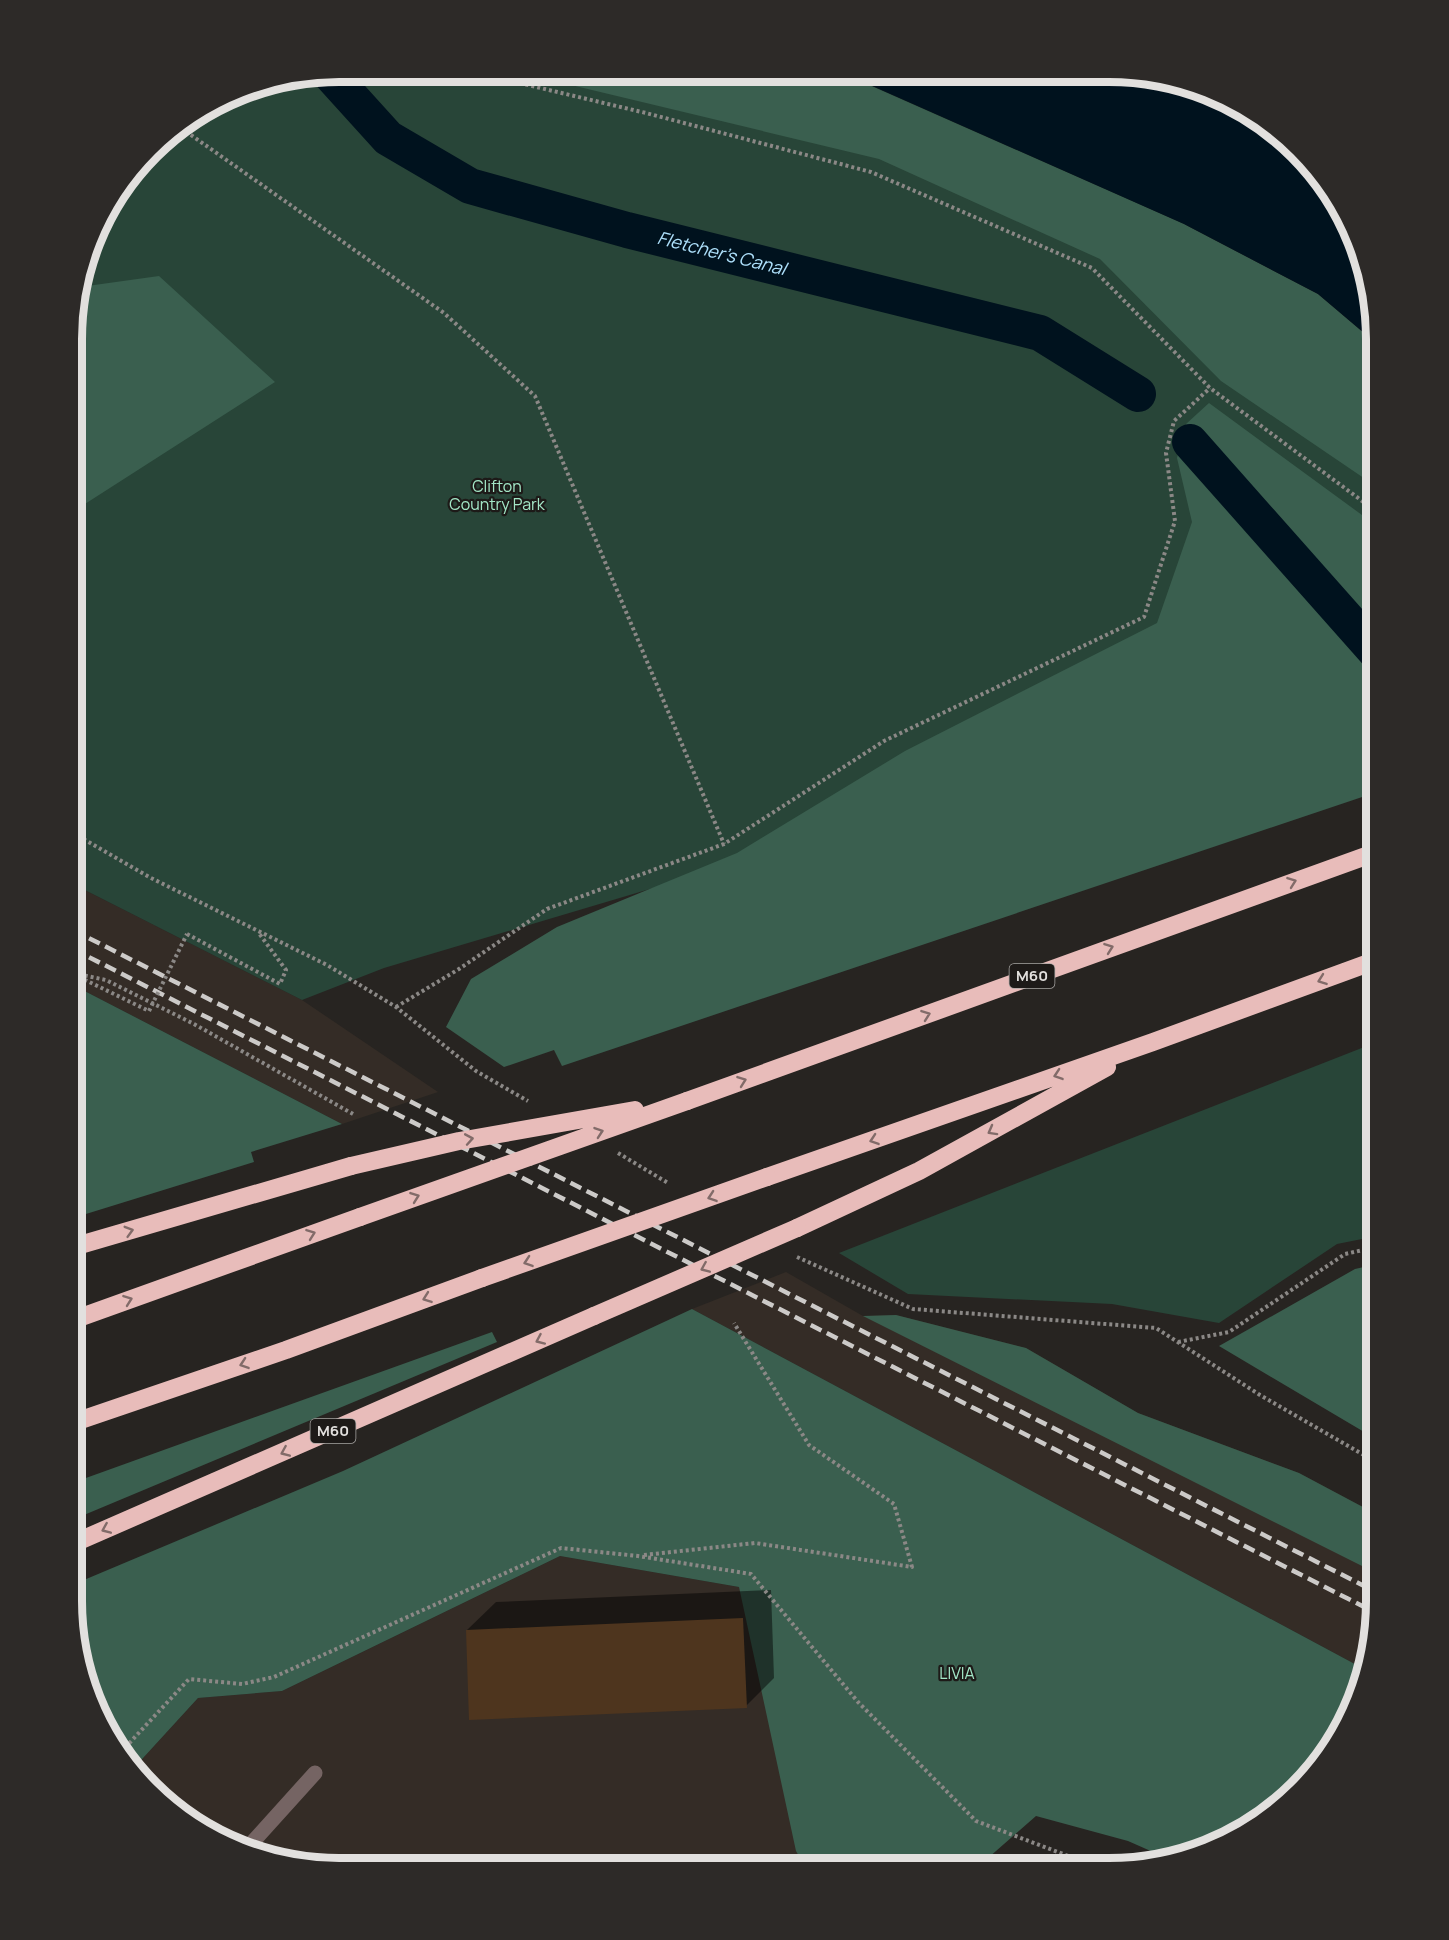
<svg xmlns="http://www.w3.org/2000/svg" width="1449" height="1940" font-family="Manrope,sans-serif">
<rect width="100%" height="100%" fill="#272421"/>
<path fill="#342c26" d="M73 884 302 1000 438 1092 342 1124 73 985Z
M786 1272 863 1316 896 1315 1026 1348 1138 1413 1299 1473 1376 1514V1619L1366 1670 692 1309Z
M560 1556 739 1587 820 1740 796 1850 805 1867 305 1866 191 1823 139 1777 133 1769 198 1698 282 1691Z"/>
<path fill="#284538" d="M339 72 843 73 1184 224 1377 344V673L384 968 302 1000 73 884 74 304 108 206 163 138 253 86Z
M1377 1042V1236L1337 1244 1219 1323 1112 1304 908 1294 839 1253Z"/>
<path fill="#3a5f4f" d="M521 73H842L1184 224 1318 294 1377 344V487L1221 381 1100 259 879 159Z
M159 276 275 382 74 511V304L80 287Z
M1209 403 1377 526V792L562 1066 554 1050 504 1067 446 1027 471 979 557 927 737 853 905 751 1157 623 1192 522 1177 458 1186 424Z
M73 985 342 1124 251 1152 254 1162 73 1218Z
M1377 1264 1376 1439 1219 1346 1355 1269Z
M692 1309 1366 1670 1363 1687 1332 1749 1286 1801 1228 1840 1162 1856 1128 1841 1036 1816 988 1858 993 1868 805 1867 796 1851 739 1587 560 1556 282 1691 198 1698 133 1769 100 1719 72 1601V1585L343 1471Z
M896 1315 1026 1348 1138 1413 1299 1473 1376 1514V1573L863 1316Z
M492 1332 497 1342 72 1520V1483Z"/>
<path fill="#00121e" d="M843 73 1145 74 1258 117 1311 163 1349 221 1377 344 1318 294 1184 224Z"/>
<path fill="#0007" d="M771 1590 774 1678 746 1706 467 1630 496 1602Z"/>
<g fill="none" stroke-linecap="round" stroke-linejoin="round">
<g stroke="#00121e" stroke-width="36">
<path id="s1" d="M330 74 388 138 470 186 627 230 1040 333 1138 394"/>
<path d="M1190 442 1377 653"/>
</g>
</g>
<path fill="#4e351e" d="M743 1618 747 1708 469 1720 466 1630Z"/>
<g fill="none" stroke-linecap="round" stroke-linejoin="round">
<path stroke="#8b8886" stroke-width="4" stroke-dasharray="3 3" stroke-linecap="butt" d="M473 72 646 113 871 172 1092 268 1210 388 1377 512
M181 128 444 313 535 396 724 844
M73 833 149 877 327 965 396 1007 476 1071 528 1101
M187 934 280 984 286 970 258 932
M73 973 106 980 194 1024 353 1114
M79 977 149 1011
M396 1007 459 969 547 909 724 844 884 741 1144 617 1175 521 1166 453 1174 421 1210 388
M618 1153 668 1183
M797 1257 913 1309 1156 1328 1260 1395 1376 1462
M1178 1342 1229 1332 1345 1254 1377 1247
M644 1555 755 1543 912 1567 894 1504 809 1445 734 1323
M121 1752 189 1679 242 1684 274 1677 561 1548 638 1556 751 1574 858 1702 976 1821 1100 1868"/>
<path stroke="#756463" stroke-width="15" d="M250 1845 315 1773"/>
<path stroke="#e8bcba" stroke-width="18" d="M687 1101 1377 852
M767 1177 1153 1042 1377 960
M797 1228 919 1171 1107 1067
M73 1247 351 1166
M73 1320 360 1217
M72 1423 286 1350 482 1278
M72 1544 594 1316"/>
<path stroke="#cccac8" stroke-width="4.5" stroke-dasharray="12 6" stroke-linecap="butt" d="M73 930 1376 1592
M73 949 1376 1613"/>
<path stroke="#8b8886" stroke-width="4" stroke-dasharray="3 3" stroke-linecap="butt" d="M149 1011 187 934"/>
<path stroke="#e8bcba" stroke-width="18" d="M351 1166 459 1141 635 1110
M360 1217 687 1101
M482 1278 767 1177
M594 1316 797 1228"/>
</g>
<defs><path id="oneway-chevron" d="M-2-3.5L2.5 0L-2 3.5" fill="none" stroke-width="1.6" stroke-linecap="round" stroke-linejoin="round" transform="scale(1.5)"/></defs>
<g stroke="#826b69">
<use href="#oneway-chevron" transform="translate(1292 882) rotate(-20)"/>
<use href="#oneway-chevron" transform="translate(1109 948) rotate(-20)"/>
<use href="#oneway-chevron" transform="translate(1322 980) rotate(160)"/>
<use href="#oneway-chevron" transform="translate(926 1015) rotate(-20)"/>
<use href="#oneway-chevron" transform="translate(1058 1075) rotate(161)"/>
<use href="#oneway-chevron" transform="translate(742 1081) rotate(-20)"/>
<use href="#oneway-chevron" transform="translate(992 1131) rotate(151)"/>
<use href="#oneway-chevron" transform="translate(599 1132) rotate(-19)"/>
<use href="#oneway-chevron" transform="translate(469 1139) rotate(-10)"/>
<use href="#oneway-chevron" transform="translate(874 1140) rotate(161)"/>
<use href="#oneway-chevron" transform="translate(415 1197) rotate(-20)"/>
<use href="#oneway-chevron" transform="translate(712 1197) rotate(161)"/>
<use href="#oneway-chevron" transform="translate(129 1231) rotate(-16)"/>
<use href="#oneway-chevron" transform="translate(311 1234) rotate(-20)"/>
<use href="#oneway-chevron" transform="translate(528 1262) rotate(161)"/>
<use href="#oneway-chevron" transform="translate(705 1268) rotate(157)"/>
<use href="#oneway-chevron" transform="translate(427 1298) rotate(160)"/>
<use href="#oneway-chevron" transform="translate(128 1300) rotate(-20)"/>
<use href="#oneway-chevron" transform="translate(540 1340) rotate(156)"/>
<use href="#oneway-chevron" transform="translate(244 1364) rotate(161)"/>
<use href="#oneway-chevron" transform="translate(285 1452) rotate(157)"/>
<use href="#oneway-chevron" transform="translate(106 1529) rotate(157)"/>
</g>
<g text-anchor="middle" stroke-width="4.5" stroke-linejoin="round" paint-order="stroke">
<g fill="#1d1a18" stroke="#a7a5a3" stroke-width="1.5">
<rect x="1009.5" y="964" width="45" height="24" rx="4.5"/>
<rect x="310.5" y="1419" width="45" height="24" rx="4.5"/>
</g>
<g font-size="15" font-weight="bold" fill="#e2e0de">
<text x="1032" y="981">M60</text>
<text x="333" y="1436">M60</text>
</g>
<g font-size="16" fill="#a3e7c7" stroke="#1d1a18">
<text x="497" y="492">Clifton<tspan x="497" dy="18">Country Park</tspan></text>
<text x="957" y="1679">LIVIA</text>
</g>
<g font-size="18" font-style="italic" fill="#ade0fb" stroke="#1d1a18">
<text dy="6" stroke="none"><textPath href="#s1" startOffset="442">Fletcher's Canal</textPath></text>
</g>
</g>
<path d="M0 0H1449V1940H0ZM339 82H1109A257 257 0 0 1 1366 339V1601A257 257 0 0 1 1109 1858H339A257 257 0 0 1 82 1601V339A257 257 0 0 1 339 82Z" fill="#2d2a28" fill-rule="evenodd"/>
<path fill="none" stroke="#e2e0de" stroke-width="8" d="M339 82H1109A257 257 0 0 1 1366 339V1601A257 257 0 0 1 1109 1858H339A257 257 0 0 1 82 1601V339A257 257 0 0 1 339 82Z"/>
</svg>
